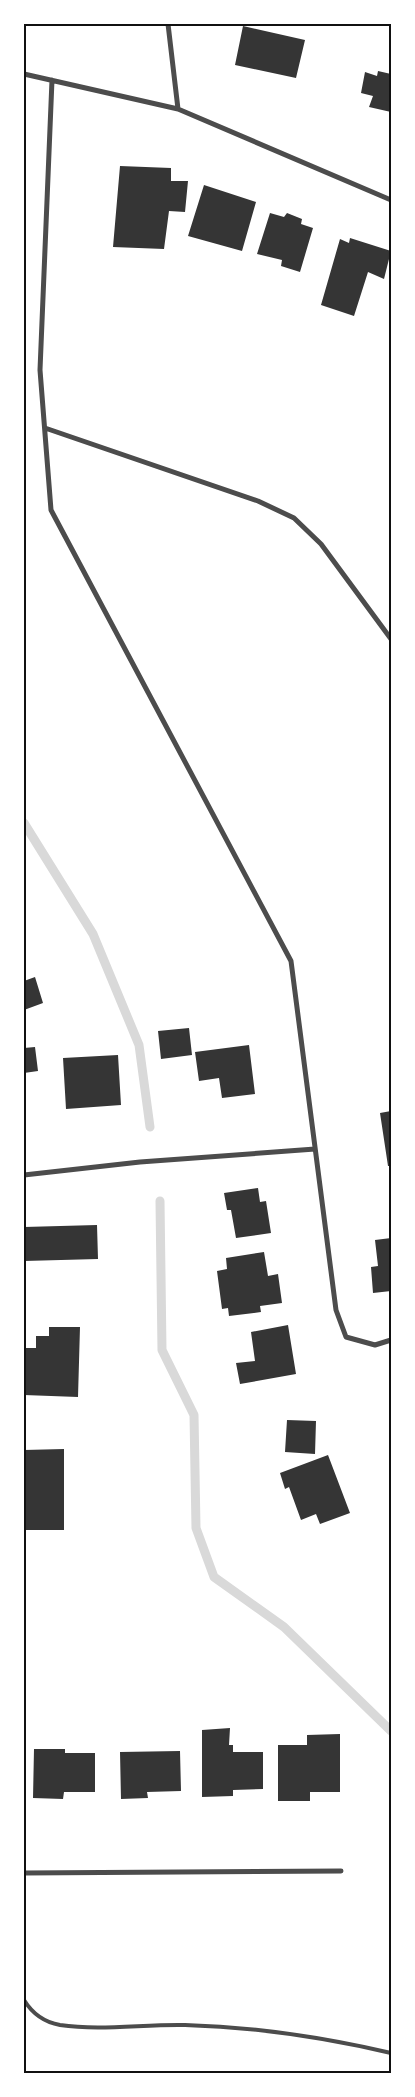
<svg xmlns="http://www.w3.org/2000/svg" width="415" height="2097" viewBox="0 0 415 2097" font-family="'Space Grotesk',sans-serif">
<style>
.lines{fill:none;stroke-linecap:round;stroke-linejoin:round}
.stream{stroke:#d9d9d9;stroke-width:9}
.building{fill:#353535}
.service{stroke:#4c4c4c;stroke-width:4}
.minor{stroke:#4c4c4c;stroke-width:5}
.neatline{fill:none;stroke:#111;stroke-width:2}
</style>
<rect width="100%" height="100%" fill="#fff"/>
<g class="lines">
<path class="stream" d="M 24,823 L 93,934 L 139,1045 L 150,1127
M 160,1201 L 162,1350 L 194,1415 L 196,1528 L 214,1577 L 284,1627 L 391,1731"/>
</g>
<path class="building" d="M 243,26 L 305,40 L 296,78 L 235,65 Z
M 378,71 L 391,74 L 391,112 L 369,107 L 373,96 L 361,93 L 365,72 L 377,76 Z
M 120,166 L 171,168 L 171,181 L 188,181 L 185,212 L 169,211 L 164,249 L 113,247 Z
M 204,185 L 256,202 L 242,251 L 188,236 Z
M 270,213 L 284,217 L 287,213 L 302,219 L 301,224 L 313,228 L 300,272 L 281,266 L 282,260 L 257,254 Z
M 350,238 L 391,251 L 384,279 L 368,272 L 354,316 L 321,305 L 340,239 L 349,243 Z
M 35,977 L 43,1003 L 24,1010 L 24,981 Z
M 189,1028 L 192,1055 L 161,1059 L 158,1031 Z
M 249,1045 L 255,1094 L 222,1098 L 219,1078 L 199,1081 L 195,1052 Z
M 35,1047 L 38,1071 L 24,1073 L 24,1048 Z
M 118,1055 L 121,1105 L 66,1109 L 63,1058 Z
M 391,1111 L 391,1166 L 388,1166 L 380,1113 Z
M 258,1188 L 260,1202 L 266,1201 L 271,1233 L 236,1238 L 231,1210 L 227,1210 L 224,1193 Z
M 97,1225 L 98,1259 L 24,1261 L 24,1227 Z
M 391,1238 L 391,1291 L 373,1293 L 371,1267 L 378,1266 L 375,1240 Z
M 264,1252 L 268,1276 L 278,1274 L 282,1303 L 260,1306 L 261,1312 L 229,1316 L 228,1308 L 222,1309 L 217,1271 L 227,1269 L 226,1258 Z
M 288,1325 L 296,1374 L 240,1384 L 236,1363 L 255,1361 L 251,1332 Z
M 49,1327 L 80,1327 L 78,1397 L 24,1395 L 24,1348 L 36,1348 L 36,1336 L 49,1336 Z
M 287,1420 L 316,1421 L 315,1454 L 285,1452 Z
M 64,1449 L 64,1530 L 24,1530 L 24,1450 Z
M 328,1455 L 350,1513 L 320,1524 L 316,1514 L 301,1520 L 289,1487 L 285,1489 L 280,1473 Z
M 230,1728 L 229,1745 L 233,1745 L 233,1752 L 263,1752 L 263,1789 L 233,1790 L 233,1796 L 202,1797 L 202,1730 Z
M 340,1734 L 340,1792 L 310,1792 L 310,1801 L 278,1801 L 278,1745 L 307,1745 L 307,1735 Z
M 34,1749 L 65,1749 L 65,1753 L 95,1753 L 95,1792 L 64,1792 L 63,1799 L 33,1798 Z
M 180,1751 L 181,1791 L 147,1792 L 148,1798 L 121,1799 L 120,1752 Z"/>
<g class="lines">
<path class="service" d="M 24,2000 C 32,2013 43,2022 60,2025 C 100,2031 144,2024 185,2025 C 255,2027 323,2037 391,2053"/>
<path class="minor" d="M 168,24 L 178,109
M 24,74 L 178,109 L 391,200
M 52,80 L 40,370 L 51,510 L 291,961 L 336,1310 L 346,1337 L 375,1345 L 391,1340
M 45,428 L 258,501 L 294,518 L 321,544 L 391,639
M 24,1175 L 140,1162 L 315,1149
M 24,1873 L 341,1871"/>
</g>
<rect width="415" height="2097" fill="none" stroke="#ffffff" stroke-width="50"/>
<rect x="25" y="25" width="365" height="2047" class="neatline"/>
</svg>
